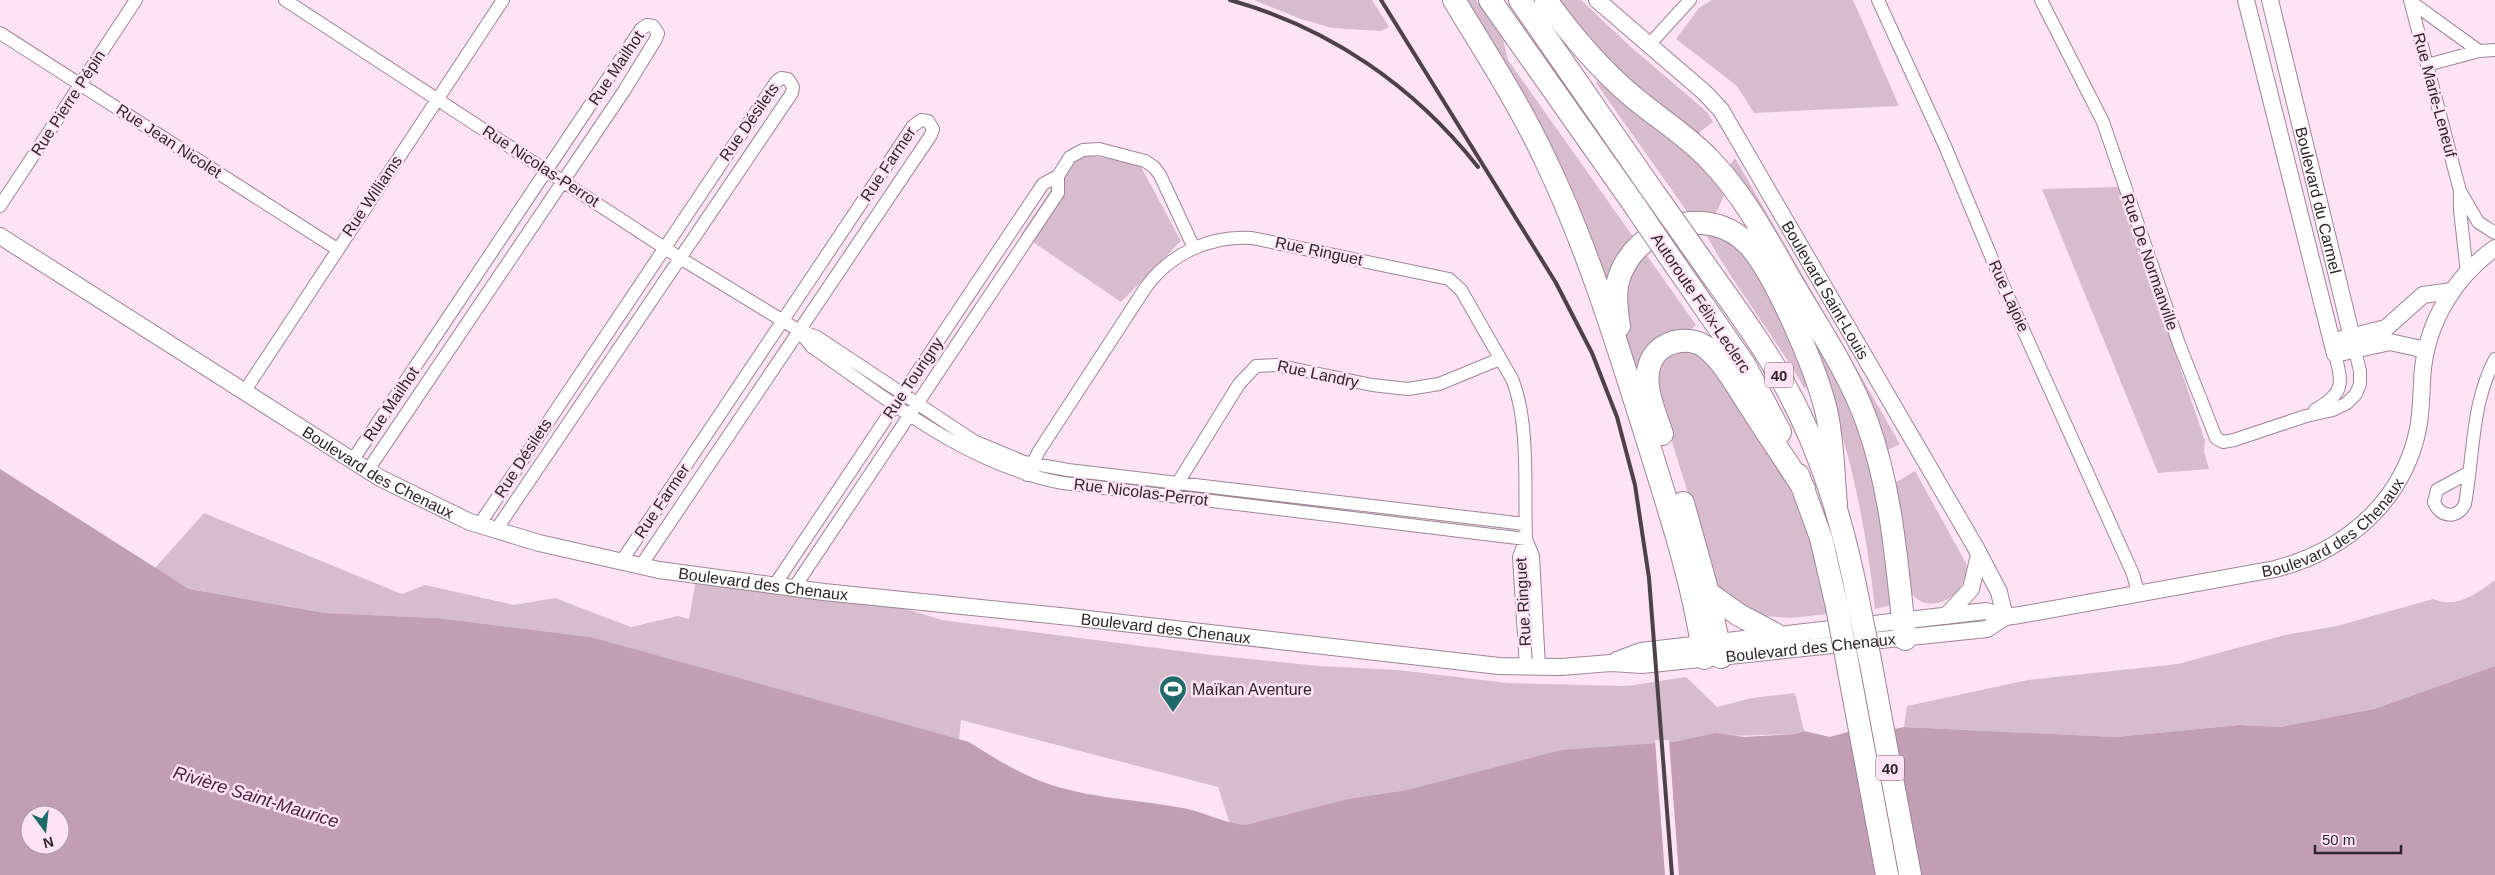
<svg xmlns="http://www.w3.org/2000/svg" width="2495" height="875" viewBox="0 0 2495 875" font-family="Helvetica,sans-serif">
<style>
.green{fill:#d7bdcc}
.water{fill:#c29eb3;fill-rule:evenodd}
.pier{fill:#fee4f3}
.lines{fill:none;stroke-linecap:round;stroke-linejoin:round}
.minor-casing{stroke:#9d8594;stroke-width:14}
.tertiary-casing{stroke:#9d8594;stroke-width:18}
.motorway-casing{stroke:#9d8594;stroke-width:24}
.minor{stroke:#fff;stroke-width:12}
.tertiary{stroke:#fff;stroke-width:16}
.motorway{stroke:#fff;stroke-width:22}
.rail{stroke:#4e4249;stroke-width:4}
.motorway-bridge-casing{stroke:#9d8594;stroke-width:24;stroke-linecap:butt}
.motorway-bridge{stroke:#fff;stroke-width:22}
.labels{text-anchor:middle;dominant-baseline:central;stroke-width:5;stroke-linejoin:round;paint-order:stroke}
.shield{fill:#fee4f3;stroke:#6d5e67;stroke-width:1}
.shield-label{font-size:15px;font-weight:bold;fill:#2f252b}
.street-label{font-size:16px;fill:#2f252b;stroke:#fee4f3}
.poi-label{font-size:16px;fill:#2f252b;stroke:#fee4f3;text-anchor:start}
.water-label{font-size:18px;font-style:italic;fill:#4d1f3e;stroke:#fee4f3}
</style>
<rect width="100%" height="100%" fill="#fee4f3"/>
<path class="green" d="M 1254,0 L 1372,0 L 1389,27 L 1381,31 L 1332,28 L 1301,19 Z
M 1461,0 L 1476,0 L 1503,39 L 1508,60 L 1634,238 L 1608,287 Z
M 1555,0 L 1581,0 L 1631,47 L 1707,112 L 1713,122 L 1696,135 L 1635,90 Z
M 1712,0 L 1853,0 L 1899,106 L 1754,113 L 1737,86 L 1676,39 L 1699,8 Z
M 1601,77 L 1727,189 L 1715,215 L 1688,213 L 1596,83 Z
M 1073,152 L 1140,165 L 1181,241 L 1121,302 L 1021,234 L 1068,165 L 1060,157 Z
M 1735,158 L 1900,444 L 1885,451 L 1729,166 Z
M 2119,187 L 2205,441 L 2204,451 L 2209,469 L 2158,473 L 2042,189 Z
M 1703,229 L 1735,240 L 1778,311 L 1808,386 L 1804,388 C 1773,333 1732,284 1703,229 Z
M 1643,250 L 1696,325 L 1639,380 L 1629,350 L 1625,326 L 1624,282 Z
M 1784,282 L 1833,365 L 1873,462 L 1892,605 L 1875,609 C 1867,534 1853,462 1828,391 C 1816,354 1799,318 1784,282 Z
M 1671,350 L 1703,353 C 1739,406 1780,459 1803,519 C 1815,550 1821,582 1828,614 L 1790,618 L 1765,616 L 1764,618 L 1721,590 L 1716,583 L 1668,429 L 1654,370 Z
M 1915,471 L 1966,563 C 1971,595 1929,618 1911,593 L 1893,484 Z
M 204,513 L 402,594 L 425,585 L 514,605 L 555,598 L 631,627 L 678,616 L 689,619 L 696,580 L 845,590 L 942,620 L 1211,655 L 1319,666 L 1398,670 L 1508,683 L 1627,686 L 1686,677 L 1717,707 L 1752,698 L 1795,693 L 1804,731 L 1795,734 L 1728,736 L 1407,790 L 1347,799 L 1245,825 L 1230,824 L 1218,787 L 961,720 L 959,741 L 591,637 L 437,618 L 325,613 L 189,589 L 155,568 Z
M 2495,580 L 2495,666 L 2374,709 L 2280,727 L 2239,725 L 2116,737 L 1904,727 L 1907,706 L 2028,680 L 2178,664 L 2285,635 L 2337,626 L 2433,599 C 2457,609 2476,594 2495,580 Z"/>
<path class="water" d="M 0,469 L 189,589 L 325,613 L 437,618 L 591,637 L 969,742 C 990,755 1010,768 1033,778 C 1079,798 1134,799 1183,808 C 1204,812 1223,823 1245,825 L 1347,799 L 1407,790 L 1562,750 L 1674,742 L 1716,733 L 1744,737 L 1795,734 L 1804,731 L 1830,737 L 1851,731 L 1885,731 L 1904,727 L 2116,737 L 2239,725 L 2280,727 L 2374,709 L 2495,666 L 2495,875 L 0,875 ZM 30,815 L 60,815 L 60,845 L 30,845 Z"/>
<path class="pier" d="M 1655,740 L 1669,740 L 1679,875 L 1665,875 Z"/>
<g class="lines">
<g class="minor-casing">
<path id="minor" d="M 285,0 L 680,258 L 798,330 L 817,337 L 974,441 L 1024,462 L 1068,470 L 1525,524
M 1878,0 L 1945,146 L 2003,285 L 2133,574 L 2138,593
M 2041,0 L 2103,122 L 2179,344 L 2216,438 L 2223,442 L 2234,440 L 2306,416 L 2333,410 L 2347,403 L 2356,394 L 2360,384 L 2360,371 L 2355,350
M 2410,0 L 2460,191 L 2460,210 L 2467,273
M 2410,1 L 2479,51
M 0,33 L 337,249
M 1648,46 L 1690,0
M 2427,65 L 2479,51 L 2495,50
M 2460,191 L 2478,222 L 2495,233
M 0,206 L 136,0
M 799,331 L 812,347 C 891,401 966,465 1063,483 L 1526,539
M 244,392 L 503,0
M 2315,410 C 2344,393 2343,385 2335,354
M 352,461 L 641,29 L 647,25 L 653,26 L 658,33 L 656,39 L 624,91 L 368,470
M 2468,473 L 2437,490 L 2434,502 C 2440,518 2458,519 2465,504 C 2474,454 2471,405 2495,359
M 1027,475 L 1039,451 L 1146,287 C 1170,254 1210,235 1252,238 L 1449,279 L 1461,290 L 1512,379 C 1530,422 1524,492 1526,539 L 1533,556 L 1539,667
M 1174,489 L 1239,384 L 1256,366 L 1276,365 L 1372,385 L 1408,389 L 1439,384 L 1500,359
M 479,525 L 776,82 L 781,78 L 788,79 L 793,87 L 792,93 L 496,530
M 1526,539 L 1519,557 L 1526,667
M 621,562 L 913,126 L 921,120 L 928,121 L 933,129 L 931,135 L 640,567
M 774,586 L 1043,184 L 1058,176 L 1070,157 L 1083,150 L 1099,149 L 1145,161 L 1154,167 L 1160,175 L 1194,248
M 794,588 L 1058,193 L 1058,176"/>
</g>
<g class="tertiary-casing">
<g id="tertiary">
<path id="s1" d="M 1597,0 L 1704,92 L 1721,110 L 1976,548 L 1999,592 L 2005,617"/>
<path d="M 2246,0 L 2335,354 L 2390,342 L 2426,350"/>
<path id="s2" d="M 2270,0 L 2355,350"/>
<path id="s3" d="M 0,236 L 380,478 L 470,522 L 539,543 L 659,570 L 824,592 L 1070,617 L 1499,666 L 1561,667 L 1611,663 L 1642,665 L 1987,629 L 2005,617"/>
<path d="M 2342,339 L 2386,328 L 2423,295 L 2452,291"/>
<path d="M 1946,616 L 1971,589 L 1979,555"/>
<path id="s4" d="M 1617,660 L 1641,651 L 1986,611 L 2005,617 L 2020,615 L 2275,569 C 2345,551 2403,502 2418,429 C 2422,409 2421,388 2423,368 C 2429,319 2455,277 2495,248"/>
</g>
</g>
<g class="motorway-casing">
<path id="motorway" d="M 1454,0 C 1486,53 1520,105 1546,161 C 1589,251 1618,347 1648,442 C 1670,513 1694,585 1704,658
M 1490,0 L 1633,203
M 1520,0 L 1654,193
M 1546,0 C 1571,35 1599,68 1632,96 C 1658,118 1688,136 1711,161 C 1745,197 1767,239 1791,281 C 1818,327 1849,372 1867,422 C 1892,491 1897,566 1905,639
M 1700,258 C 1728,298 1758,337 1782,380 C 1822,451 1844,526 1859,605
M 1676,266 L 1744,364 L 1780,432
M 1619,326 C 1617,312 1614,295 1618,281 C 1634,225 1708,202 1749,245 C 1776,275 1816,369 1826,410 C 1833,440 1833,473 1836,504
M 1662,434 C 1654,410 1636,373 1658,351 C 1670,340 1690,337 1704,346 C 1722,359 1734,382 1746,400 C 1765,430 1785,459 1804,489
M 1798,475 L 1821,538 L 1837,607
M 1683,503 L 1708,593 L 1721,657
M 1708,593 L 1739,615 L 1775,634
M 1870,660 L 1910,875"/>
</g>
<use href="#minor" class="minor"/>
<use href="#tertiary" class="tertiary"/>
<use href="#motorway" class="motorway"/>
<path class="rail" d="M 1230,0 C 1330,28 1414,86 1478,167
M 1381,0 L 1556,283 L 1592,353 L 1617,417 L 1635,485 L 1649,578 L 1672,875"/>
<g class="motorway-bridge-casing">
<path id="motorway-bridge" d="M 1654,193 L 1700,258
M 1633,203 L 1676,266
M 1859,605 L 1870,660
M 1837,607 L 1887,875"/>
</g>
<use href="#motorway-bridge" class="motorway-bridge"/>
</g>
<defs>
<g id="stadium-pin" transform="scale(1.4375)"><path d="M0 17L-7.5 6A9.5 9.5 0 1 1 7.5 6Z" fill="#1f6b68" stroke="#fee4f3"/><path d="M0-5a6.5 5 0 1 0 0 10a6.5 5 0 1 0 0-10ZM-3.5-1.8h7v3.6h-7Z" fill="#fff"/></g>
</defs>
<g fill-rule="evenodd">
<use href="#stadium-pin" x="1173" y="689"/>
</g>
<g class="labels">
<g class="shield">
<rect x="1765" y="362.5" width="28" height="25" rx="4"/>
<rect x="1876" y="755.5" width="28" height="25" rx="4"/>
</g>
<g class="shield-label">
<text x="1779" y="375">40</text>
<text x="1890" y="768">40</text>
</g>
<g class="street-label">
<text transform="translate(616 68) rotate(-56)">Rue Mailhot</text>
<text transform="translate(2435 95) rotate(75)">Rue Marie-Leneuf</text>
<text transform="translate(68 103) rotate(-57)">Rue Pierre Pépin</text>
<text transform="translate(749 122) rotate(-55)">Rue Désilets</text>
<text transform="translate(169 141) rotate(33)">Rue Jean Nicolet</text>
<text transform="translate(888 164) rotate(-56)">Rue Farmer</text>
<text transform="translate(541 166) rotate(33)">Rue Nicolas-Perrot</text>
<text transform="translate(372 196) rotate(-56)">Rue Williams</text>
<text stroke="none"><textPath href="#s2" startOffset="206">Boulevard du Carmel</textPath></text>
<text transform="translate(1319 251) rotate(12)">Rue Ringuet</text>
<text transform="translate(2150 262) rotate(71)">Rue De Normanville</text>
<text stroke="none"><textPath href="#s1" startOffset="374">Boulevard Saint-Louis</textPath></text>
<text transform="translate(2009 296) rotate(66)">Rue Lajoie</text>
<text transform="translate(1701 303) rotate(56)">Autoroute Félix-Leclerc</text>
<text transform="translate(1318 374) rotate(12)">Rue Landry</text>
<text transform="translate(913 378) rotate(-56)">Rue Tourigny</text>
<text transform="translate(391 404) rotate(-56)">Rue Mailhot</text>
<text transform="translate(523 458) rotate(-57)">Rue Désilets</text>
<text stroke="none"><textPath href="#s3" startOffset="446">Boulevard des Chenaux</textPath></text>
<text transform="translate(1141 492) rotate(7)">Rue Nicolas-Perrot</text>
<text transform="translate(662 501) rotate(-56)">Rue Farmer</text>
<text stroke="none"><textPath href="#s4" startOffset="739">Boulevard des Chenaux</textPath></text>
<text stroke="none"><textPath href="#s3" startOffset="851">Boulevard des Chenaux</textPath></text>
<text transform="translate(1523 602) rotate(-93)">Rue Ringuet</text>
<text stroke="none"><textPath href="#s3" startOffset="1256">Boulevard des Chenaux</textPath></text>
<text stroke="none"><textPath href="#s3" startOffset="1904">Boulevard des Chenaux</textPath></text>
</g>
<g class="poi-label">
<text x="1192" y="689">Maïkan Aventure</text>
</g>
<g class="water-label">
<text transform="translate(256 797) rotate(17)">Rivière Saint-Maurice</text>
</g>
</g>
<g transform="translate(45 830) rotate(165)"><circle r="24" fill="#fee4f3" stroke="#ab98a3"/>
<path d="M0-4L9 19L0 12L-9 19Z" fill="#1f6b68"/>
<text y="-8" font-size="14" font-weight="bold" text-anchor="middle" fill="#2f252b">N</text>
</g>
<path d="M2315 845v8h86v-8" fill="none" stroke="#2f252b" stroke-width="2.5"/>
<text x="2322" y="845" font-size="15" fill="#2f252b" stroke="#fee4f3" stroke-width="4" paint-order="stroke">50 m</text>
</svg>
